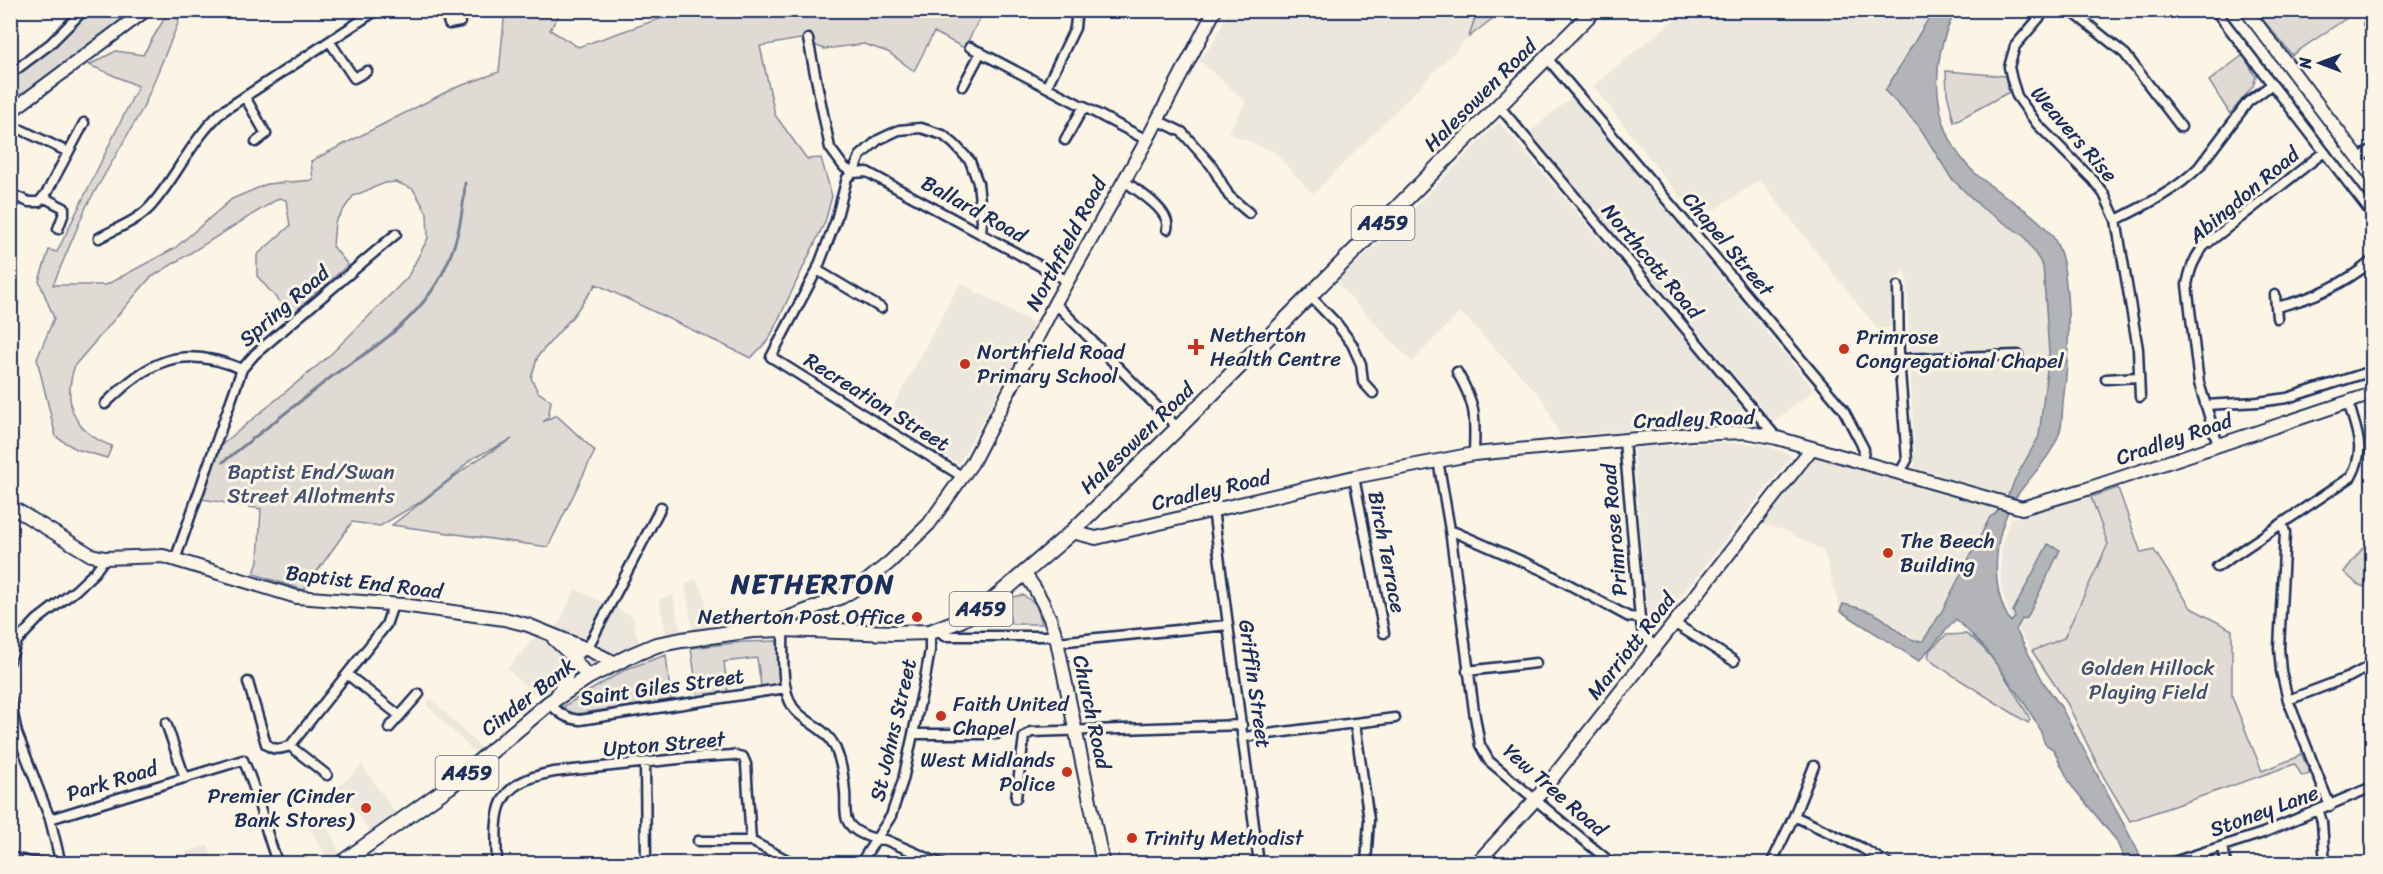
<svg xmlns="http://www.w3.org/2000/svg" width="2383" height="874" viewBox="0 0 2383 874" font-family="Sriracha,sans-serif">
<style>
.built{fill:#ece7dc}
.green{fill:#dfdbd4;stroke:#7d8599;stroke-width:1.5}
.water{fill:#b2b4b8;stroke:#767f94;stroke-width:1.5}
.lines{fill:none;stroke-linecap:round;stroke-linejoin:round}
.stream{stroke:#767f94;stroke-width:3}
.street-casing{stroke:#1b2f5e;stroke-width:13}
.secondary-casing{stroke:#1b2f5e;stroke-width:16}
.primary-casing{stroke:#1b2f5e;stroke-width:18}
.street{stroke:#fcf5e5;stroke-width:8}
.secondary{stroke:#fcf5e5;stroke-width:12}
.primary{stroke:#fcf5e5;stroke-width:14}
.poi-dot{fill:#c8321e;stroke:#fcf5e5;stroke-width:2}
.labels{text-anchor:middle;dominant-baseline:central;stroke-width:6;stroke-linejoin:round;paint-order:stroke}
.shield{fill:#fcf5e5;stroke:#5e6a86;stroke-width:1.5}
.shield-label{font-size:20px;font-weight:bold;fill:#1b2f5e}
.street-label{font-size:21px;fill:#1b2f5e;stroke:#fcf5e5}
.poi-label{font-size:21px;fill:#1b2f5e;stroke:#fcf5e5;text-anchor:start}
.park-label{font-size:21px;fill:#425176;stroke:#fcf5e5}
.district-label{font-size:27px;font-weight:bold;letter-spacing:1.5px;fill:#1b2f5e;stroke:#fcf5e5}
</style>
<rect width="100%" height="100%" fill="#fcf5e5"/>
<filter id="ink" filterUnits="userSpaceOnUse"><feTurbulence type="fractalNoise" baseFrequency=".0167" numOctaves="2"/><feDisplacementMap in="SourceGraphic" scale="12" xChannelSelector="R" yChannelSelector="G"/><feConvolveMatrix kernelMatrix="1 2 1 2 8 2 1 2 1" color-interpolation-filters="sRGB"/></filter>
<g filter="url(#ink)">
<path class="built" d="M 1229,11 L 1477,11 L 1469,37 L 1313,194 L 1273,151 L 1228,133 L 1246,102 L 1199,60 L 1211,46 Z
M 1685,11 L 1933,11 L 1885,91 L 1919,126 L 1951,178 L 1982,208 L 2024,236 L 2043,266 L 2044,275 L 2049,353 L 2039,436 L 2008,495 L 1915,468 L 1906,270 L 1892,280 L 1892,327 L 1878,330 L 1760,180 L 1698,220 L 1593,86 Z
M 1573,96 L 1814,390 L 1774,422 L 1529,132 Z
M 1499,122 L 1701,357 L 1742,406 L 1744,417 L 1737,422 L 1560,436 L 1543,399 L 1460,312 L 1412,362 L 1336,282 L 1389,233 Z
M 960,283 L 1035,324 L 959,464 L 887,418 Z
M 1725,442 L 1763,445 L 1787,453 L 1791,457 L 1656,627 L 1648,620 L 1633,448 Z
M 1812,448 L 2006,504 L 1919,661 L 1840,611 L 1824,551 L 1784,530 L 1760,524 Z
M 2091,497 L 2108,544 L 2064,638 L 2032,651 L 2011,617 L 2001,588 L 2001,550 L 2010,519 Z
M 696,579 L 704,595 L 711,634 L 694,637 L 685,585 Z
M 575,589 L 632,616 L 641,651 L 549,703 L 531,691 L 507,669 L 540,631 L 548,634 L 560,621 Z
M 673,594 L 682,640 L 668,643 L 659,600 Z
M 431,699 L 451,718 L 488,755 L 482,760 L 426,704 Z
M 362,765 L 401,821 L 375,840 L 347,799 L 336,789 Z
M 324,822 L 344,861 L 340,863 L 312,863 L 327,856 L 308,827 Z
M 208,845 L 214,863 L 190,863 L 186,852 Z"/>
<path class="green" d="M 90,11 L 133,11 L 11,105 L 11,79 L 54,45 Z
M 505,11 L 561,11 L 550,30 L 578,47 L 682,11 L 984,11 L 964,48 L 934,32 L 914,71 L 888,52 L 864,44 L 824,49 L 800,39 L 760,46 L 775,115 L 807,159 L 821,158 L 832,196 L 825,222 L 769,339 L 751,358 L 596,284 L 573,316 L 538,356 L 531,378 L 538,392 L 551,401 L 548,418 L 543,422 L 556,415 L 595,451 L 548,547 L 392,525 L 475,461 L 512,439 L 471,459 L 456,474 L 417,504 L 380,526 L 352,522 L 304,590 L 254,574 L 258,561 L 261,509 L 202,499 L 219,447 L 329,356 L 407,278 L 428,238 L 427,213 L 413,189 L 396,182 L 385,183 L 353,196 L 335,222 L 333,246 L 348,265 L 291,315 L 257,276 L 257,255 L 290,226 L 286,200 L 279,198 L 150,278 L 75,365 C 62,403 73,432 112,446 L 107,458 L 76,449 L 56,437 L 37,359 L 54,318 L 39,281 L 49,250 L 57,252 L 138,86 L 89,65 L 116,51 L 143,55 L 164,19 L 173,12 L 179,21 L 143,108 L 86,207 L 53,285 L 106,285 L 175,248 L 232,199 L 267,184 L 313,180 L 311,161 L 452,89 L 499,72 Z
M 1477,11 L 1502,11 L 1469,37 Z
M 2256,11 L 2357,11 L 2292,55 Z
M 2243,55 L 2256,77 L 2253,86 L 2230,114 L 2209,81 Z
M 1946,71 L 2005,76 L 2009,92 L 1954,122 L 1947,93 Z
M 2118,488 L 2141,553 L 2154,550 L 2191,608 L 2232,630 L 2232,697 L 2262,771 L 2295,758 L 2301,753 L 2310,774 L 2302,776 L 2295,764 L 2130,821 L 2103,776 L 2067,703 L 2032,651 L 2064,638 L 2108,544 L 2091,497 Z
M 2372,536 L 2372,569 L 2364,587 L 2357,584 L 2344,572 Z
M 1023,595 L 1036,604 L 1042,624 L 1011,624 L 1008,607 L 1013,597 Z
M 1966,634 C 1992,649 2012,689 2028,715 L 2030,720 L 2028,723 L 1935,664 L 1928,657 L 1930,650 L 1946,635 Z
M 777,641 L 779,645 L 780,680 L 776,684 L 761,686 L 757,658 L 724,662 L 728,693 L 698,698 L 691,648 L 743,642 Z
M 666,655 L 671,700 L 575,714 L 567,713 L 564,706 L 626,669 Z"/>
<path class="water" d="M 1933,11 L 1956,11 C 1927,60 1931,134 1976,174 C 2000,196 2034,210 2053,237 C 2064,254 2065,274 2067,294 C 2070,330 2068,366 2063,402 C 2062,412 2063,424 2059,434 C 2050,459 2031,475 2016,497 C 1994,531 1988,587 2011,622 L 2015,617 L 2013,611 L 2048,544 L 2060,550 L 2027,618 L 2022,619 L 2016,630 L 2044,683 L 2061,707 L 2138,851 L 2141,863 L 2128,863 L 2125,861 L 2116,840 L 2071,785 L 2053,749 L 2045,744 L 2039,727 L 2023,701 L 1985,648 L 1956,619 L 1919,661 L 1840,611 L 1843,604 C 1855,607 1868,610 1879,616 C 1894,625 1905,642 1923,641 L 1942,611 L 1990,517 L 1996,513 L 2011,490 L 2014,481 L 2039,436 L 2049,353 L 2043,266 L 2024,236 L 1982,208 L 1951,178 L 1919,126 L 1885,91 Z"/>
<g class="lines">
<path class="stream" d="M 223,462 C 260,433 298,403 335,374 C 350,363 366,354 380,343 C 437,300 461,254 465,183"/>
<g class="street-casing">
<path id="street" d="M 445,10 L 449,24 L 460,22
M 2046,10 L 2015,46 L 2009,67 L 2012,80 L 2017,96 L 2037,124 L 2093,180 L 2104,194 L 2116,220 L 2138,349 L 2140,397
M 2070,10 L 2125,54 L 2181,127
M 2215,10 L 2372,214
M 2369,24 L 2372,28
M 808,39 L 830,148 L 844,167 L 853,173
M 330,42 L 354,78 L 367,71
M 970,47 L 1147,140
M 1547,58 L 1843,409 L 1864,449 L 1862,463
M 10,74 L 50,44 L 84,10
M 963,86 L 981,52
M 1047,86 L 1075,28 L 1076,18
M 245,97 L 266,134 L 256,142
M 1499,106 L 1777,438
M 1157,120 L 1182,132 L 1212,166 L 1229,196 L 1249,213
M 22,130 L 68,152
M 1065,140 L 1084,106
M 2359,159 L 2372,149
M 853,173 L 867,172 L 1068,281
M 1123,180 C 1136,190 1172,211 1167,229
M 10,194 L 29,202 L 39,202 L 46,194 L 84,123
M 43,197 L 64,208 L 64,213 L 58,229
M 2116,220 C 2146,205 2175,191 2199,167 L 2248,102 L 2271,85
M 99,238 C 115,229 137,221 150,207 C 177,177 192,138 223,111 L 377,10
M 817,270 L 881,308
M 1898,286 L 1899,359 L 1907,460 L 1900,472
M 2275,295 L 2277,318
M 1310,296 L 1337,324 L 1352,344 L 1361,364 L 1363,382 L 1373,393
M 1055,303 L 1178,428
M 2276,307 C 2312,299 2343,285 2372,261
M 1899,359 L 2018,355
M 1457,372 C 1477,407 1475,415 1474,454
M 2106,379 L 2138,377
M 105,404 C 150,360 180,344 242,369
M 2205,405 L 2258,402 L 2287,398 L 2372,371
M 1624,441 L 1640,618 L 1643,634 L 1655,647
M 2218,445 L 2199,383 L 2187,285 C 2190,269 2194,258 2204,246 L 2324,152
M 1438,460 L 1450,530 L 1474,711 L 1480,745 L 1489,761 L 1610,862
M 963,477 L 771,357 L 817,270 L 836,220 L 847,178 L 853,173 L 860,156 L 878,140 L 899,130 L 921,128 L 943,135 L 954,144 L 970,161 L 978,183 L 982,220 L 981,234
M 1354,477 L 1384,633
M 1213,509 L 1259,864
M 2282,524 L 2285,532 L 2279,648 L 2281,671 L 2288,700 L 2330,806
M 1450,530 L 1542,570 L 1629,617 L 1640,618
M 175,560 L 242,369 L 255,354 L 396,234
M 2217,567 L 2351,477 C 2367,448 2356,431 2348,401
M 1674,623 L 1734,661
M 783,629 C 784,652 779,697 798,713 C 811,725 827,730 835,747 C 841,761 844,778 845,792 C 846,801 844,811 847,820 C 852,833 874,840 886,840 L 941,864
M 937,630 L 944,636 L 1056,636
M 1057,642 L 1228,625
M 573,657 L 587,649 L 661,507
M 10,660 L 17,641 L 37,620 L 76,590 L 95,572 L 105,558
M 1467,671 L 1536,663
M 348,675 L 400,716
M 248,682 L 266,744 C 274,751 280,749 290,746 L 386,625 L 393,605
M 10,699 L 17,733 L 50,819 L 61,864
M 2288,700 L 2349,677 L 2372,665
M 549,703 C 559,713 566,719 580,720 L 786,688
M 166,723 L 185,778
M 1355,724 L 1369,820 L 1366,864
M 389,728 L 419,694
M 913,734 L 997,734
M 1244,737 L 1395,718
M 290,746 L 327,775
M 645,763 L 646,864
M 1016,798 L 1024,737 L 1031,732 L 1242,725
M 2319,812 L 2322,822 L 2325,864
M 1794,816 L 1862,848 L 1888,864
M 50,819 L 243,760 C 259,793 264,830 278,864
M 698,841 L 751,841 L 795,864
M 2223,846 L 2226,864
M 10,857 L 30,862 L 53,864
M 497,864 C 495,810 493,783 554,772 L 688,758 L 733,755 L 743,757 L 746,764 L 751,841
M 860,864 L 891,816 L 903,780 L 925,679 L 930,650 L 930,632
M 1771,864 L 1794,816 L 1814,766
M 2167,864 L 2263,833 L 2372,787"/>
</g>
<g class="secondary-casing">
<path id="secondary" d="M 2246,10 L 2372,176
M 10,112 L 146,10
M 10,506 L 91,555 L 105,558 L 163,556 L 297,597 L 402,605 L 504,619 L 528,625 L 587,649 L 613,662
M 1072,532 L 1096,538 L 1354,477 L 1474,454 L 1691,434 L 1747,432 L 1777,438 L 2022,508 L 2087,489 L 2372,394
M 1025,574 C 1040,594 1049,613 1056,636 L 1103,864
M 767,629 L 779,621 L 842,597 L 862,585 L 890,562 L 929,524 L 972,463 L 1055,303 L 1147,140 L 1215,10
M 554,639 L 570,654 L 588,677
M 555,699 L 565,680 L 573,657
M 1476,864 L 1536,799 L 1812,448"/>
</g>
<g class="primary-casing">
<path id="primary" d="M 340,864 L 450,786 L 549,703 L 588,677 L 630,656 L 656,645 L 682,640 L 752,630 L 783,629 L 892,633 L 930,632 L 961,620 L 986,606 L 1072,532 L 1178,428 L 1594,10"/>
</g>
<use href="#street" class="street"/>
<use href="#secondary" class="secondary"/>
<use href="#primary" class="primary"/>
</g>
</g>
<g class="poi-dot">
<path d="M1193 338h6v6h6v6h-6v6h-6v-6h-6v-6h6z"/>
<circle cx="1844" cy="349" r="6"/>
<circle cx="965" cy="364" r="6"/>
<circle cx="1888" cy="553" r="6"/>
<circle cx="917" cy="617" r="6"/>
<circle cx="941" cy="716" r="6"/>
<circle cx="1067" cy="772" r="6"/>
<circle cx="366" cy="808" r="6"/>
<circle cx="1132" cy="838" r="6"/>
</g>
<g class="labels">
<g class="shield">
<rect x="1351.5" y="206" width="63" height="34" rx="4.5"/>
<rect x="949.5" y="592" width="63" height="34" rx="4.5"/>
<rect x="435.5" y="756" width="63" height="34" rx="4.5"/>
</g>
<g class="shield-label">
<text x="1383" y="223">A459</text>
<text x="981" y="609">A459</text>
<text x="467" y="773">A459</text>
</g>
<g class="street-label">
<text transform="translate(1480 95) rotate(-45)">Halesowen Road</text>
<text transform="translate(2074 134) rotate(49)">Weavers Rise</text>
<text transform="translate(2244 195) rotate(-40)">Abingdon Road</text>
<text transform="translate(974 209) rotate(29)">Ballard Road</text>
<text transform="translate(1066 244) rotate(-62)">Northfield Road</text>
<text transform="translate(1728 244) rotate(50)">Chapel Street</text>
<text transform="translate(1652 261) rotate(50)">Northcott Road</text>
<text transform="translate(284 306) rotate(-41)">Spring Road</text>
<text transform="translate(877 402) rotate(32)">Recreation Street</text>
<text transform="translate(1694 419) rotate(-2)">Cradley Road</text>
<text transform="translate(1137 438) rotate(-44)">Halesowen Road</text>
<text transform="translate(2174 439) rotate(-19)">Cradley Road</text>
<text transform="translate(1211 490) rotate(-13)">Cradley Road</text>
<text transform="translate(1614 530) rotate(-95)">Primrose Road</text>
<text transform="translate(1387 552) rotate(79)">Birch Terrace</text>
<text transform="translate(364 582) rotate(7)">Baptist End Road</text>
<text transform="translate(1631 646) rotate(-52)">Marriott Road</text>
<text transform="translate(1255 684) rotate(82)">Griffin Street</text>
<text transform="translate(662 687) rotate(-8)">Saint Giles Street</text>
<text transform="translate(528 697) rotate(-38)">Cinder Bank</text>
<text transform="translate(1092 712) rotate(78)">Church Road</text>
<text transform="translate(893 730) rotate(-77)">St Johns Street</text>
<text transform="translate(664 744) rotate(-5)">Upton Street</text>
<text transform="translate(112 781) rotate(-17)">Park Road</text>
<text transform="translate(1555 790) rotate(41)">Yew Tree Road</text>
<text transform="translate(2264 811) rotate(-20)">Stoney Lane</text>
</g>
<g class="poi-label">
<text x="1210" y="335">Netherton<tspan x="1210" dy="24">Health Centre</tspan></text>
<text x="1856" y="337">Primrose<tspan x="1856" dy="24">Congregational Chapel</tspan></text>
<text x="977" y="352">Northfield Road<tspan x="977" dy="24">Primary School</tspan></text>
<text x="1900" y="541">The Beech<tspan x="1900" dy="24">Building</tspan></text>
<text x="905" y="617" text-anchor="end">Netherton Post Office</text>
<text x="953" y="704">Faith United<tspan x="953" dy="24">Chapel</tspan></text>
<text x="1055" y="760" text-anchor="end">West Midlands<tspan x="1055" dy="24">Police</tspan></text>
<text x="354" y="796" text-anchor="end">Premier (Cinder<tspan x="354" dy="24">Bank Stores)</tspan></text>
<text x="1144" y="838">Trinity Methodist</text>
</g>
<g class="park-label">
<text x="311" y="472">Baptist End/Swan<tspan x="311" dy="24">Street Allotments</tspan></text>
<text x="2148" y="668">Golden Hillock<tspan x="2148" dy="24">Playing Field</tspan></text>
</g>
<g class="district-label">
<text x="813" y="584">NETHERTON</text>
</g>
</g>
<rect width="2383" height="874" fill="none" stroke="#fcf5e5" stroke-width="36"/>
<rect x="18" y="18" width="2347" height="838" fill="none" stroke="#1b2f5e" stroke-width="2" filter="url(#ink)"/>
<g transform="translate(2320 63) rotate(270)" stroke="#fcf5e5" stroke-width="4.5" paint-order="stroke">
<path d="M0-4.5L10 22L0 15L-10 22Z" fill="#1b2f5e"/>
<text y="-9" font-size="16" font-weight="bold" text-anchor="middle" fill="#1b2f5e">N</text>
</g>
</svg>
